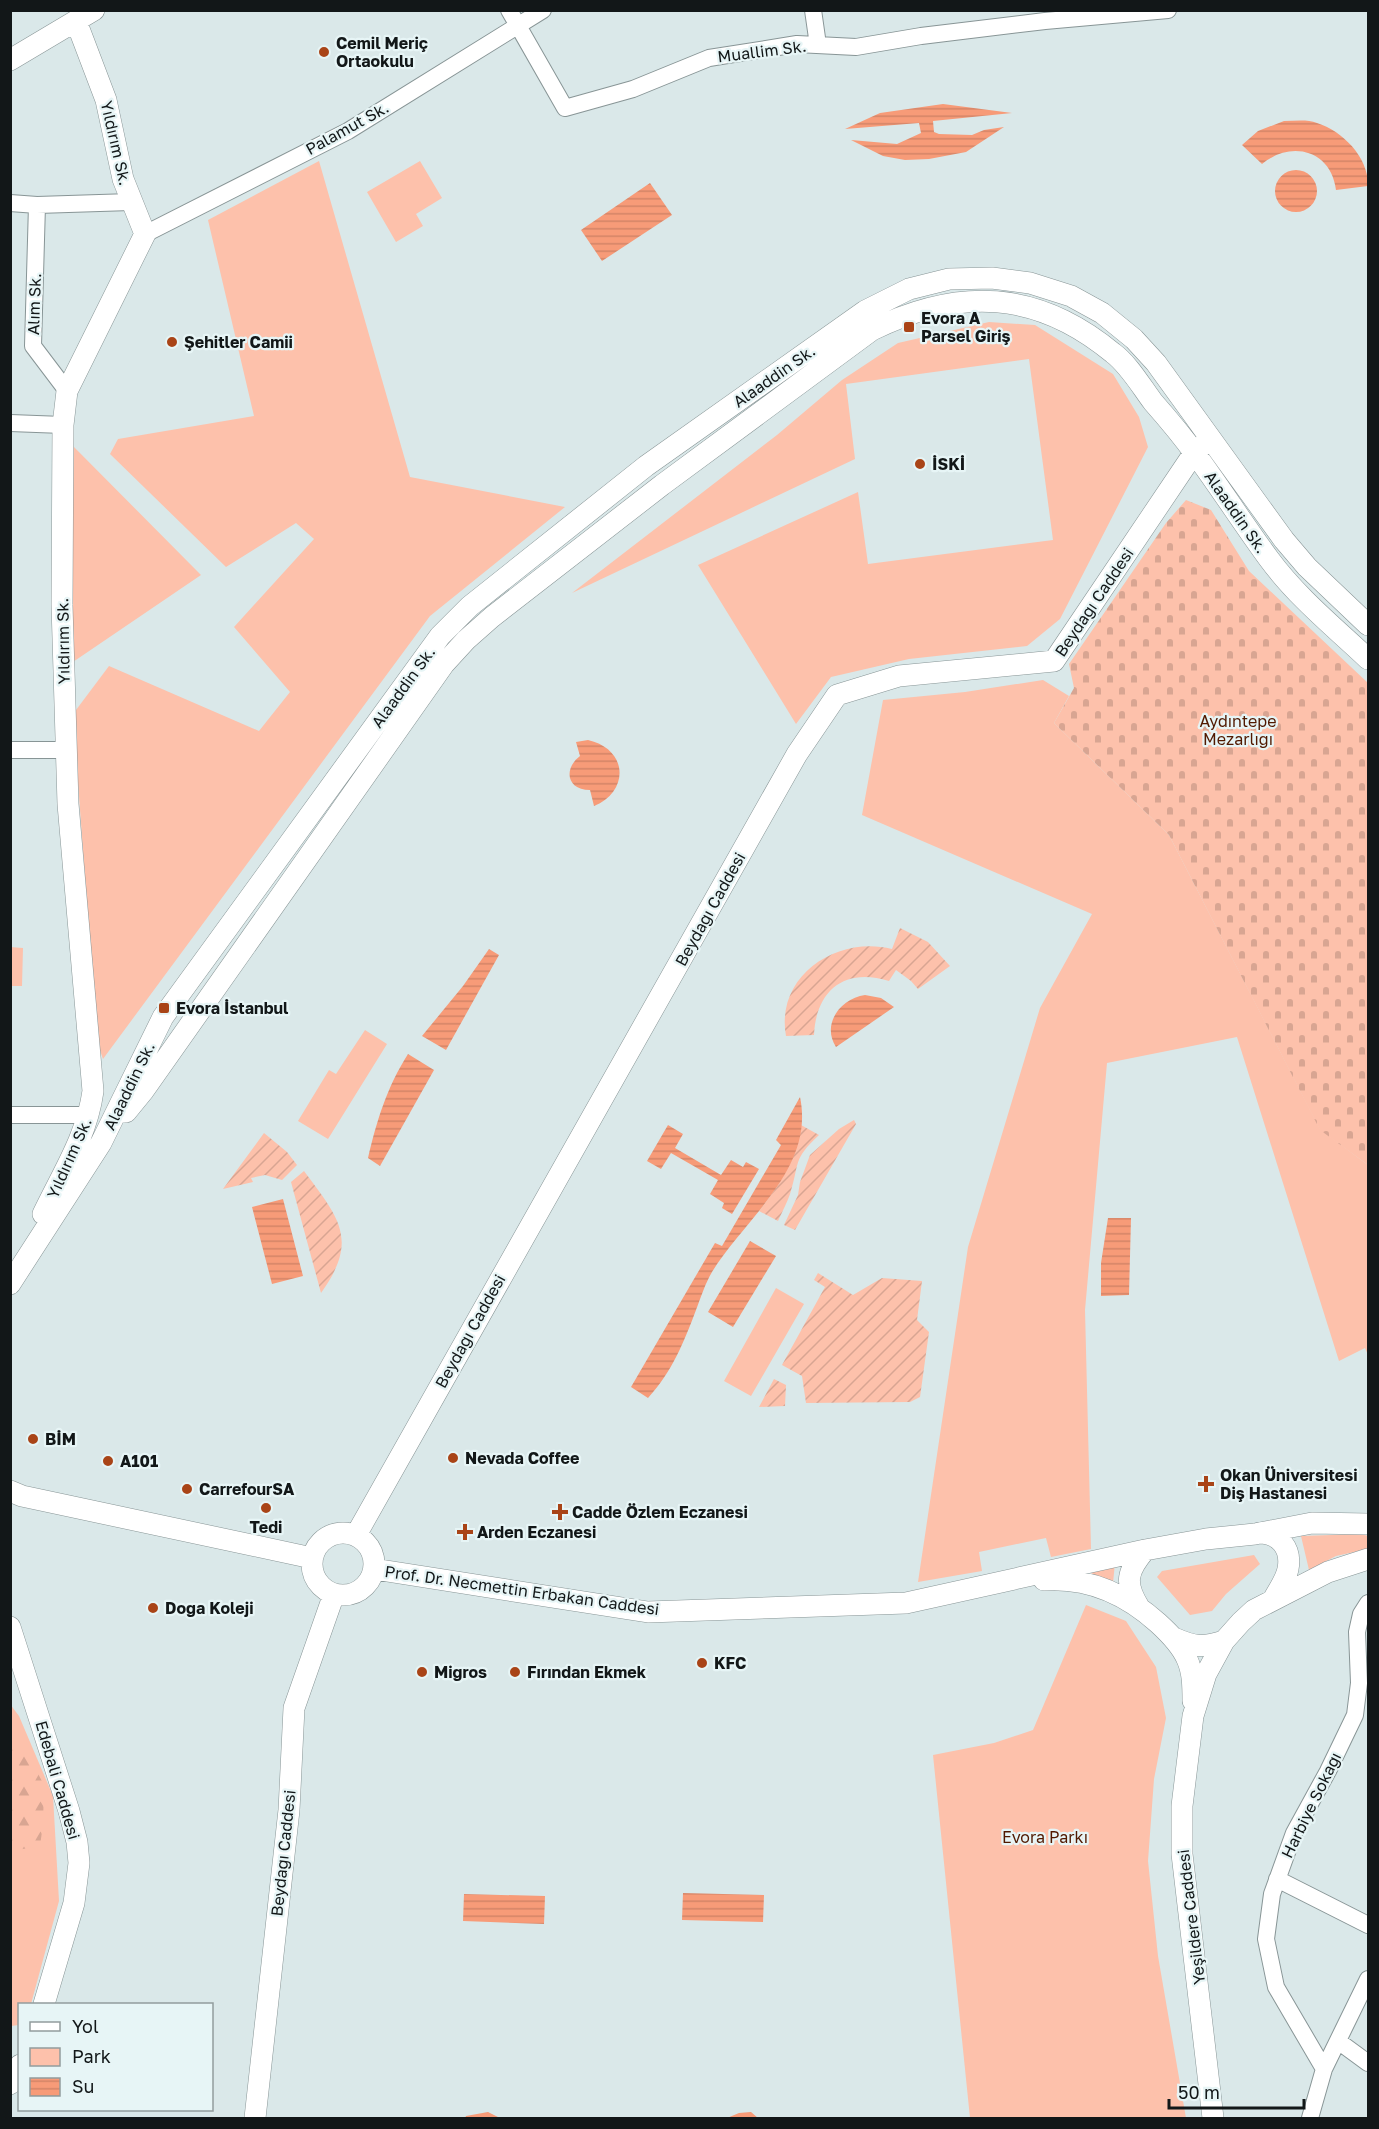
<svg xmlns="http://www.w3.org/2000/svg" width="1379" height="2129" viewBox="0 0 1379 2129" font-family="'Golos Text',sans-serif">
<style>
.green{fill:#fdc1ab}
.forest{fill:url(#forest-firs)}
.cemetery{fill:url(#cemetery-stones)}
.garden{fill:url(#garden-furrows)}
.water{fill:url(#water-rules)}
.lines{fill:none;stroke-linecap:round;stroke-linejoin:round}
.minor-casing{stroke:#889596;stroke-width:18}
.tertiary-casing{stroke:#889596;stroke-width:22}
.minor{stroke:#fff;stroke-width:16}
.tertiary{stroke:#fff;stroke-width:21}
.poi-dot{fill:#a94417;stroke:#e7f5f6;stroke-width:2}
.labels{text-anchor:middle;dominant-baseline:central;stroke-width:4.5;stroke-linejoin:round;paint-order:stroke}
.poi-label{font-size:16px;font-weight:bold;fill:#121718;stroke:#e7f5f6;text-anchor:start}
.street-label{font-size:16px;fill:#121718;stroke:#e7f5f6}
.park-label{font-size:16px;fill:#511900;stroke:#e7f5f6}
</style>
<defs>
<pattern id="forest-firs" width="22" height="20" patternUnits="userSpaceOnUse" patternTransform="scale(1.5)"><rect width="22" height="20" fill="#fdc1ab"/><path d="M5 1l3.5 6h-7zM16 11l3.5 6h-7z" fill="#d8a592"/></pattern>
<pattern id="cemetery-stones" width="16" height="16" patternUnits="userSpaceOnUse" patternTransform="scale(1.5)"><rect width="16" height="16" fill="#fdc1ab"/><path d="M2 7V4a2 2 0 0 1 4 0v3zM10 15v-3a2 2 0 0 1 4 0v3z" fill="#d8a592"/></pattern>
<pattern id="garden-furrows" width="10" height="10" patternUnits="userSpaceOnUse" patternTransform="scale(1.5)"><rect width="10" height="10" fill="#fdc1ab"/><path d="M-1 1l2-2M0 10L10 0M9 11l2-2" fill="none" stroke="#d8a592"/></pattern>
<pattern id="water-rules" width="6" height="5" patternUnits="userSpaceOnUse" patternTransform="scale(1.5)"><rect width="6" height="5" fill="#f79b78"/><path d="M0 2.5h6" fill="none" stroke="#d38567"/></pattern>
</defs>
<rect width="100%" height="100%" fill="#dae8e9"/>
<path class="green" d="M 319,161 L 410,477 L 565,507 L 430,616 L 103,1059 L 97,1042 L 73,714 L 109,666 L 259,731 L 290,692 L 234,627 L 314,539 L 296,523 L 226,567 L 110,454 L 118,439 L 254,416 L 208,220 Z
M 420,161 L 442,198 L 416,214 L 423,226 L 396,242 L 367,192 Z
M 989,322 L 1035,325 L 1113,374 L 1139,417 L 1148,447 L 1060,619 L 1027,646 L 909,659 L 831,677 L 796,724 L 698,565 L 858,492 L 868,564 L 1053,540 L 1029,359 L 846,384 L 855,459 L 572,593 L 777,435 L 842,380 L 898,343 Z
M 71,444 L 201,575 L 70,664 Z
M 1043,680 L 1069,696 L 1054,723 L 1169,835 L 1320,1129 L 1368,1165 L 1368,1355 L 1365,1348 L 1339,1361 L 1237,1037 L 1107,1063 L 1085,1310 L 1091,1549 L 1051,1557 L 1046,1538 L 979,1552 L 982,1571 L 918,1582 L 968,1247 L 1040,1008 L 1092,914 L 862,815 L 883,700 L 965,692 Z
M 10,947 L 23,948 L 22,986 L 11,986 Z
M 365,1030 L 387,1044 L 328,1139 L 298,1121 L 329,1070 L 336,1074 Z
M 776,1288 L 804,1304 L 751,1396 L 724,1381 Z
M 1361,1534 L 1368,1536 L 1368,1549 L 1336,1556 L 1309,1570 L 1301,1536 Z
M 1254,1555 L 1260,1564 L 1226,1594 L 1212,1611 L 1190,1615 L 1157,1577 L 1162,1571 Z
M 1115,1563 L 1113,1583 L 1084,1570 Z
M 1086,1605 L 1126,1621 L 1156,1667 L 1166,1718 L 1154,1779 L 1148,1861 L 1158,1956 L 1186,2118 L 970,2118 L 933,1755 L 994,1743 L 1033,1730 Z
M 10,1704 L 19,1716 L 53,1796 L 59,1901 L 31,2004 L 20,2004 L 19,2025 L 11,2026 Z"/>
<path class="forest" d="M 11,1723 L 44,1785 L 43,1824 L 40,1846 L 11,1851 Z"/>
<path class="cemetery" d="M 1186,500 L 1211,510 L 1249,571 L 1368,683 L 1368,1165 L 1320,1130 L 1169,835 L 1054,723 L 1074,688 L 1069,664 L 1166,523 Z"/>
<path class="garden" d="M 900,928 L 928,942 L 950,966 L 918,989 L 911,981 L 896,970 L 889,981 C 845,967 816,990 814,1035 L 786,1036 C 775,975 838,935 892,949 Z
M 854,1120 L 856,1124 L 795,1230 L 784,1225 L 798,1195 L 800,1182 L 810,1155 L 839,1129 Z
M 801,1125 L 819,1135 C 792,1160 800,1163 790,1194 C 787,1203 782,1212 778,1221 L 759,1211 C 779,1186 798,1157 801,1125 Z
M 264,1133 L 287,1152 L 297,1165 L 282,1180 L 265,1175 L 251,1178 L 253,1182 L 223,1189 Z
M 304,1171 C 338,1217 360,1239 321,1293 L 291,1182 Z
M 818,1273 L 853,1295 L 882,1278 L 922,1281 L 917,1320 L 929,1332 L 920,1397 L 910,1402 L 806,1403 L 802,1376 L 782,1365 L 825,1287 L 814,1280 Z
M 774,1379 L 786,1385 L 785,1406 L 759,1407 Z"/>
<path class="water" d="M 943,104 L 1012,113 L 933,121 L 934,132 L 939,134 L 972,135 L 984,130 L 1004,127 L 966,152 L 929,159 L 905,160 L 883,156 L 851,140 L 897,144 L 921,133 L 919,123 L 845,129 L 880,113 Z
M 1284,121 C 1295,121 1307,119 1317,123 C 1343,131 1369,158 1368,186 L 1336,190 C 1331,150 1291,140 1262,164 L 1242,145 L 1258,131 Z
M1275 191a21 21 0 1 1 42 0a21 21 0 1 1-42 0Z
M 650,183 L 672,215 L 602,261 L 581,230 Z
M 588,740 C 628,749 630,791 594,806 L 590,790 C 567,790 563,769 580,756 L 576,742 Z
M 489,949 L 499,955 L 446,1050 L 422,1036 L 463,986 Z
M 865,995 L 881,998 L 894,1007 L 836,1047 C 821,1024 841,998 865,995 Z
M 408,1054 L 434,1070 L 380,1166 L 368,1158 C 377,1120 387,1087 408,1054 Z
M 800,1097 C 815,1169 745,1218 712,1272 C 705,1284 701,1297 696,1310 C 684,1342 672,1372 648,1398 L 631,1387 L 715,1243 L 722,1246 L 781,1145 L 776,1140 Z
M 668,1125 L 683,1134 L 675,1148 L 721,1175 L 731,1160 L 743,1167 L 746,1162 L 759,1169 L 732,1214 L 722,1208 L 724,1203 L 710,1194 L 718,1180 L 671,1153 L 661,1169 L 647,1161 Z
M 283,1199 L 303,1276 L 272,1284 L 252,1207 Z
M 1108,1218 L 1131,1218 L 1129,1295 L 1101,1296 L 1101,1263 Z
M 750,1241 L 776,1256 L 733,1327 L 708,1312 Z
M 683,1893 L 764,1895 L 763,1922 L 682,1920 Z
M 464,1894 L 545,1896 L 544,1924 L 463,1921 Z
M 488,2112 L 500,2118 L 465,2118 L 466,2116 Z
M 751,2112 L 758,2118 L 727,2118 L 739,2113 Z"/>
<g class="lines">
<g class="minor-casing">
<path id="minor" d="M 509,10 L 565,108 L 633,89 L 709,58 L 797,44 L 856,47 L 921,36 L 1045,21 L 1168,10
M 813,10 L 818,45
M 10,203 L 37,205 L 131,202
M 37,205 L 33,346 L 67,391
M 145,234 L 348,131 L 543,10
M 10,423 L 63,425
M 10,750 L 66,750
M 10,1115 L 89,1115
M 1277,1879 L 1368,1925
M 1338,2041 L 1368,2063
M 1324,2069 L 1276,1987 L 1266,1939 L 1272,1894 L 1294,1833 L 1328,1771 L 1355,1715 L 1359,1683 L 1357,1632 L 1361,1614 L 1368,1603
M 1310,2118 L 1324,2069 L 1368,1979"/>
</g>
<g class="tertiary-casing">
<path id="tertiary" d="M 10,60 L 94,10
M 126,1112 L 144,1090 L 444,664 L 466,640 L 492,617 L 662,485 L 872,330 C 959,287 1037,290 1113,353 C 1129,365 1141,386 1153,402 C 1168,419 1183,437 1196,455 C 1221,489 1244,525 1269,559 C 1297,597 1334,627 1368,659
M 43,1214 C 62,1174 87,1136 93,1091 L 68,804 L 62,605 L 63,425 L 67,391 L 145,234 L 123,179 L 106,100 L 76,21
M 10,1284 L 101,1143 L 163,1017 L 440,636 L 470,606 L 646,466 L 865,311 L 909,289 L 949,279 L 992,278 L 1030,283 L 1071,296 L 1102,313 L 1134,339 L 1156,363 L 1284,540 L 1307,567 L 1368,625
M 10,1491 L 22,1496 L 312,1558
M312 1564a31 31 0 1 1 62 0a31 31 0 1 1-62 0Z
M 1259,1533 C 1279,1533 1292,1548 1288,1569 C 1286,1580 1278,1590 1273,1600
M 356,1535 L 797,754 L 837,695 L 899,676 L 1054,661 L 1194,453 L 1203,445
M 374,1569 L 648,1612 L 906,1603 L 1145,1550 L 1206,1539 L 1255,1534 L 1312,1523 L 1368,1524
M 1044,1580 C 1088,1577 1126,1594 1158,1623 C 1170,1634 1181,1645 1187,1659 C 1193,1672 1193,1687 1193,1701
M 1139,1607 C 1124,1583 1127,1571 1145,1550
M 10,1627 L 69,1811 L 77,1842 L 79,1863 L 74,1903 L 44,2004
M 1174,1638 C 1195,1647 1202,1648 1224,1641
M 10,2084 L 20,2065
M 255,2118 L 289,1810 L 294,1708 L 334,1594
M 1213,2118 L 1182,1854 L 1182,1806 L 1193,1716 L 1206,1674 L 1224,1641 L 1241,1622 L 1254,1610 L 1328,1572 L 1368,1559"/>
</g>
<use href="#minor" class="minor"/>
<use href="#tertiary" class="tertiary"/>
</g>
<g class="poi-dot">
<circle cx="324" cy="52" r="6"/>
<rect x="903" y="321" width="12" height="12" rx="3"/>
<circle cx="172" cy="342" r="6"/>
<circle cx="920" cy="464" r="6"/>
<rect x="158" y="1002" width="12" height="12" rx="3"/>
<circle cx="33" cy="1439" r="6"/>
<circle cx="453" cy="1458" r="6"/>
<circle cx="108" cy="1461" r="6"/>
<path d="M1203 1475h6v6h6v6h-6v6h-6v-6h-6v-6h6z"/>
<circle cx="187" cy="1489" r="6"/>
<circle cx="266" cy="1508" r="6"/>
<path d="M557 1503h6v6h6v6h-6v6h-6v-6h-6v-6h6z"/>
<path d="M462 1523h6v6h6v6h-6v6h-6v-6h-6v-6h6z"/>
<circle cx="153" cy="1608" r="6"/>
<circle cx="702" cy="1663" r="6"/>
<circle cx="422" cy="1672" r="6"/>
<circle cx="515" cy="1672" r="6"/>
</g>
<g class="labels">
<g class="poi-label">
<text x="336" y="43">Cemil Meriç<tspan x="336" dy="18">Ortaokulu</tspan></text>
<text x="921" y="318">Evora A<tspan x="921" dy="18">Parsel Giriş</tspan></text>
<text x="184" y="342">Şehitler Camii</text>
<text x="932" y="464">İSKİ</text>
<text x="176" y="1008">Evora İstanbul</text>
<text x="45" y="1439">BİM</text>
<text x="465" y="1458">Nevada Coffee</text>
<text x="120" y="1461">A101</text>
<text x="1220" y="1475">Okan Üniversitesi<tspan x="1220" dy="18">Diş Hastanesi</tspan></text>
<text x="199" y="1489">CarrefourSA</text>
<text x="572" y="1512">Cadde Özlem Eczanesi</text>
<text x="266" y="1527" text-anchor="middle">Tedi</text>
<text x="477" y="1532">Arden Eczanesi</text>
<text x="165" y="1608">Doğa Koleji</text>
<text x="714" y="1663">KFC</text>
<text x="434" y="1672">Migros</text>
<text x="527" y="1672">Fırından Ekmek</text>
</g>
<g class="street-label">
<text transform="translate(762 51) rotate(-7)">Muallim Sk.</text>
<text transform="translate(347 128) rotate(-29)">Palamut Sk.</text>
<text transform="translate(116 143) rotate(77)">Yıldırım Sk.</text>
<text transform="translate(34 304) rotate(-88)">Alım Sk.</text>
<text transform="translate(774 376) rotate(-35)">Alaaddin Sk.</text>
<text transform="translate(1236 512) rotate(55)">Alaaddin Sk.</text>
<text transform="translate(1094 602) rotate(-56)">Beydağı Caddesi</text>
<text transform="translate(63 641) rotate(-91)">Yıldırım Sk.</text>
<text transform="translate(403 687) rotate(-54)">Alaaddin Sk.</text>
<text transform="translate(710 909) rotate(-61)">Beydağı Caddesi</text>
<text transform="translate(129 1086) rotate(-64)">Alaaddin Sk.</text>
<text transform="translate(69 1158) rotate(-66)">Yıldırım Sk.</text>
<text transform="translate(470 1331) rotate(-61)">Beydağı Caddesi</text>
<text transform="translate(522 1590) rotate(8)">Prof. Dr. Necmettin Erbakan Caddesi</text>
<text transform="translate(58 1780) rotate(74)">Edebali Caddesi</text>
<text transform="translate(1311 1805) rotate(-64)">Harbiye Sokağı</text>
<text transform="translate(283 1853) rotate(-84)">Beydağı Caddesi</text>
<text transform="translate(1191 1917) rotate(-97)">Yeşildere Caddesi</text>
</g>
<g class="park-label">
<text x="1238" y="721">Aydıntepe<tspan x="1238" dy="18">Mezarlığı</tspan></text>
<text x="1045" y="1837">Evora Parkı</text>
</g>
</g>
<rect width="1379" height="2129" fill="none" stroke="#121718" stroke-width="24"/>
<rect x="18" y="2003" width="195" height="108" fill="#e7f5f6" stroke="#929c9d" stroke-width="1.5"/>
<rect x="30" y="2022" width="30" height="9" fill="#ffffff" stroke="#929c9d" stroke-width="1.5"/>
<text x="72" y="2033" font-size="18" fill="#121718">Yol</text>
<rect x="30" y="2048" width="30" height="18" fill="#fdc1ab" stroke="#929c9d" stroke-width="1.5"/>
<text x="72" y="2063" font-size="18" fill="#121718">Park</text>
<rect x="30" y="2078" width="30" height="18" fill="url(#water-rules)" stroke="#929c9d" stroke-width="1.5"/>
<text x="72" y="2093" font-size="18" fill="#121718">Su</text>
<path d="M1169 2099v9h135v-9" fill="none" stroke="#121718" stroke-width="3"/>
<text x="1178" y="2099" font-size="18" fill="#121718" stroke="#e7f5f6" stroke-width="4.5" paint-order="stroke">50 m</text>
</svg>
